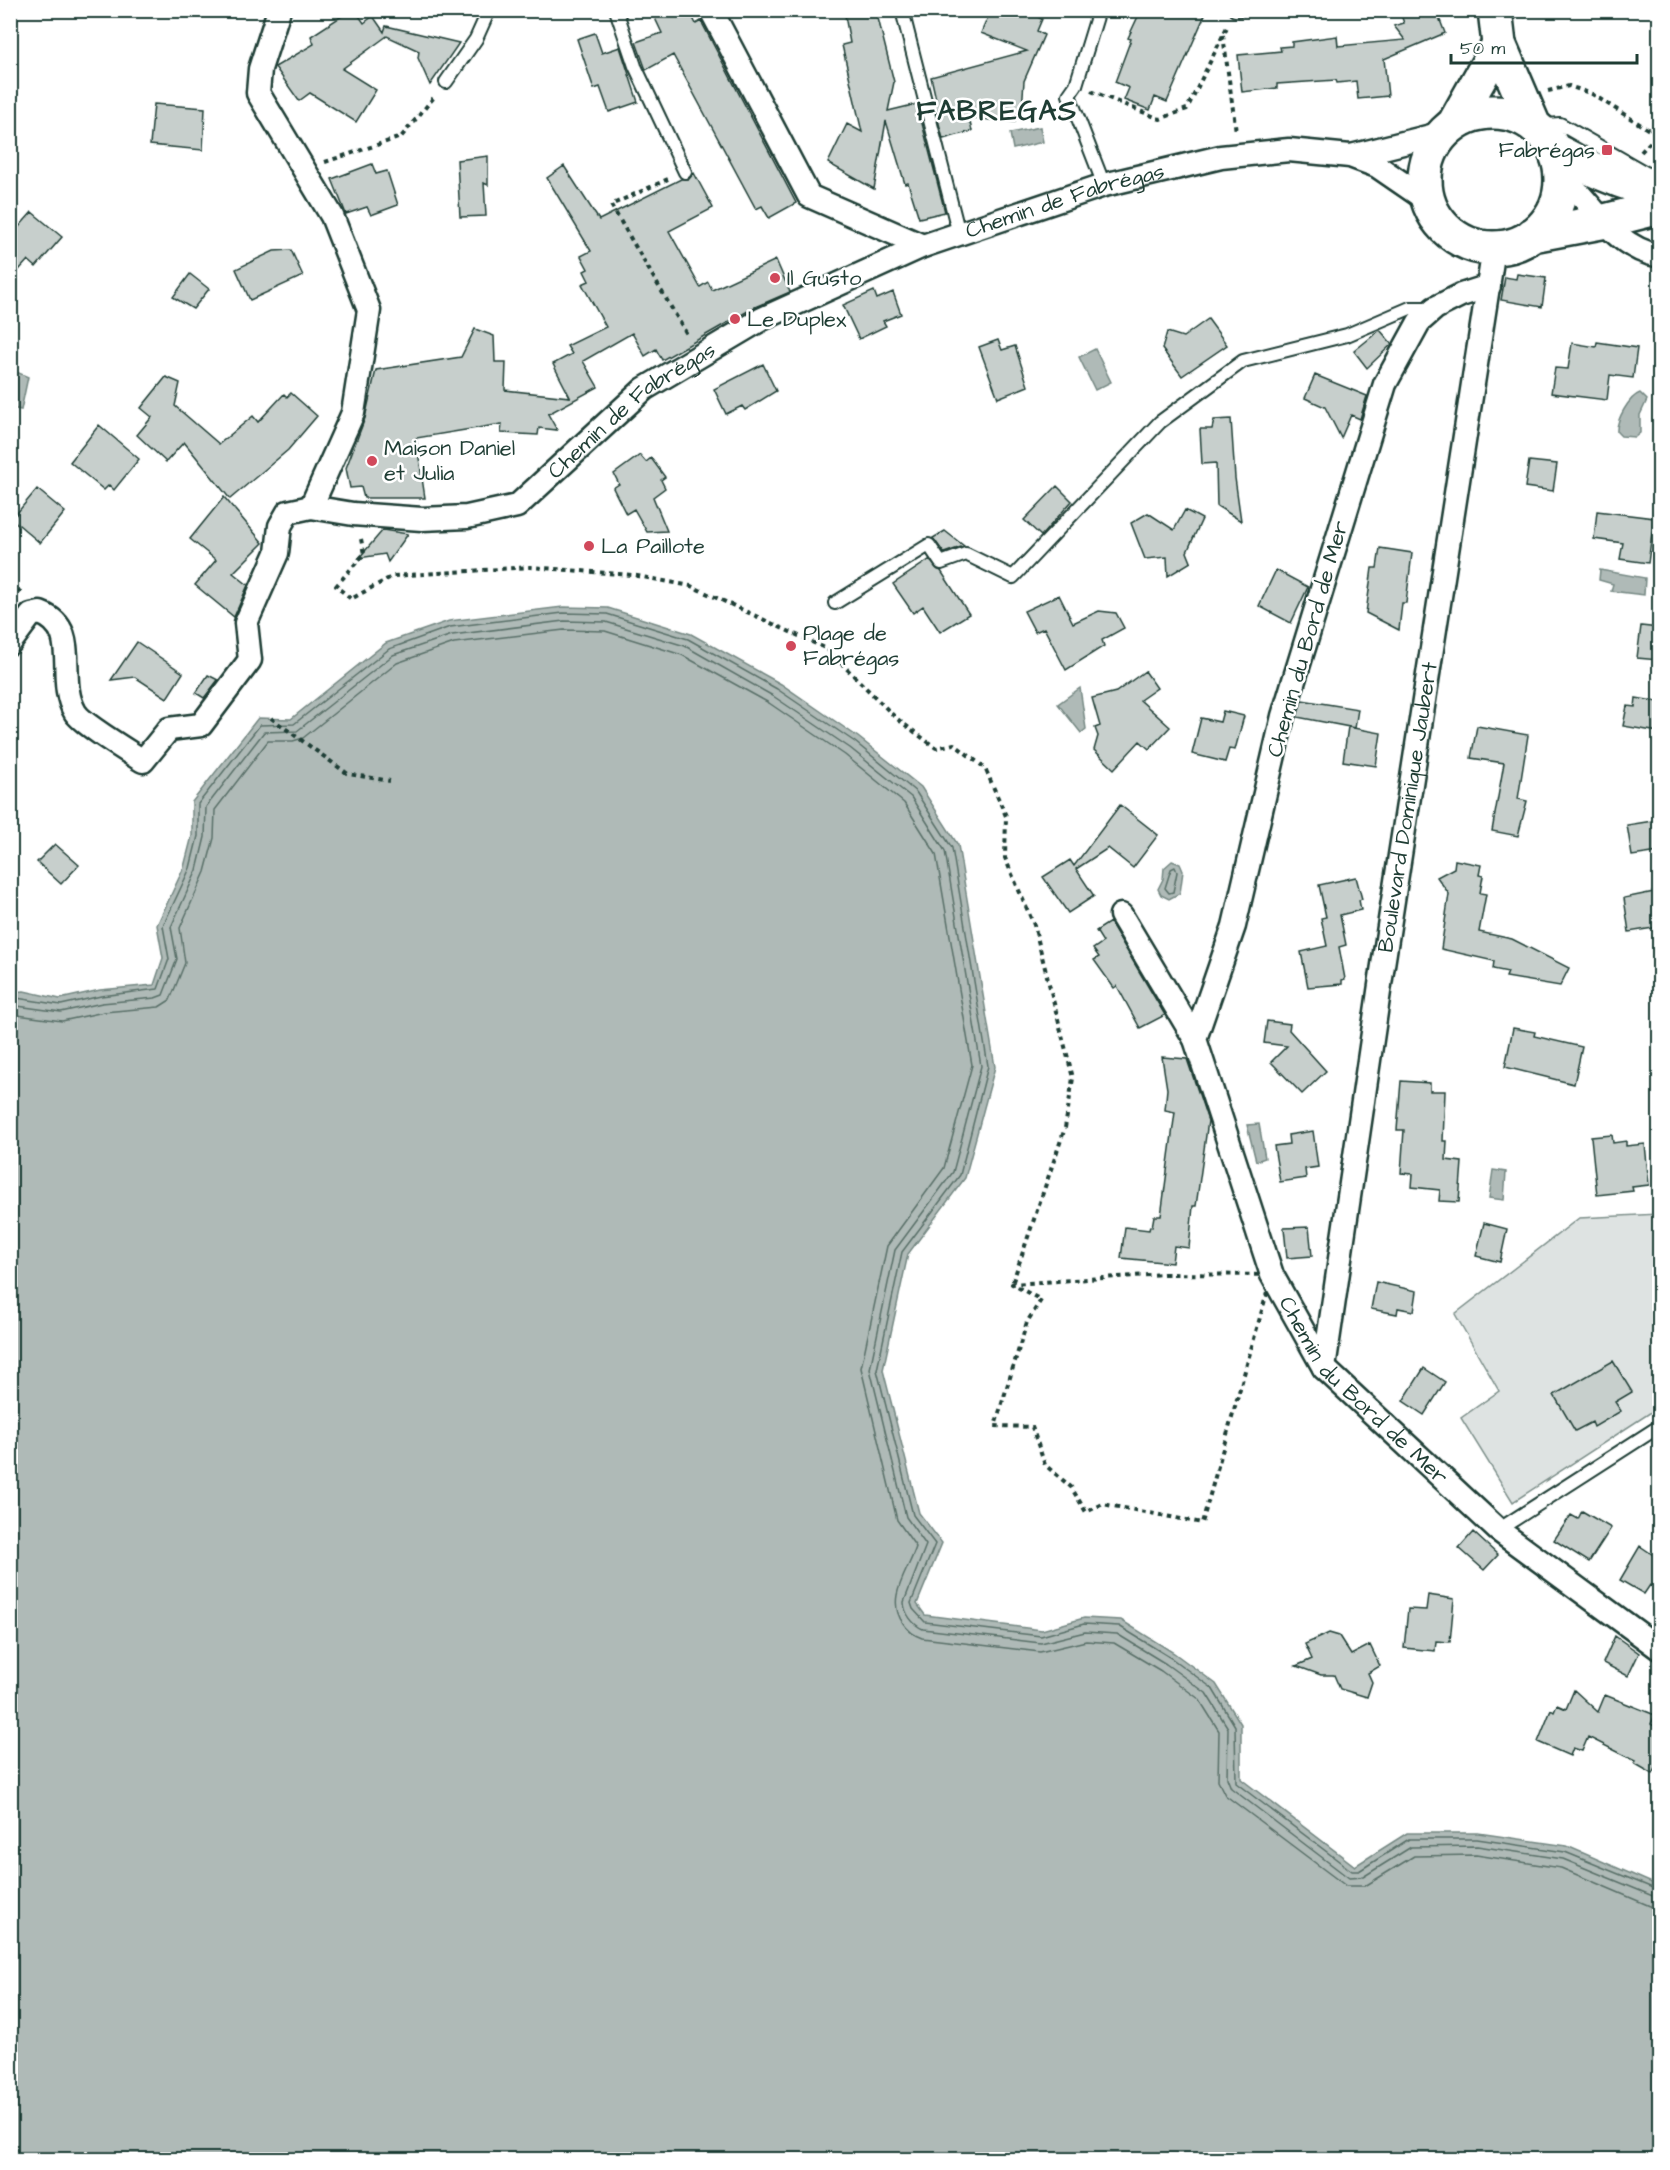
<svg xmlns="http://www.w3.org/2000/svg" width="1670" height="2170" viewBox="0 0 1670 2170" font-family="'Architects Daughter',sans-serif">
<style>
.green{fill:#dee3e2;stroke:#7e908b;stroke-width:1.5}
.water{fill:#afbab7;stroke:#758883;stroke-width:1.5}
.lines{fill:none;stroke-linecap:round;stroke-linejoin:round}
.shore{stroke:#596f68;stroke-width:1.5}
.building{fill:#c7cfcc;stroke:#1f3d34;stroke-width:1.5}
.lane-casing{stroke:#1f3d34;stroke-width:16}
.street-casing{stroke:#1f3d34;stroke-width:27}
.secondary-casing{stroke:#1f3d34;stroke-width:38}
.path{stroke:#1f3d34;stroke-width:4;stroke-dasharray:4.5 4.5;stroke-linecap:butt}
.lane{stroke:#fff;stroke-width:12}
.street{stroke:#fff;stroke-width:22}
.secondary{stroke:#fff;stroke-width:33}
.poi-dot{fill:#d1495b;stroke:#fff;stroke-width:2}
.labels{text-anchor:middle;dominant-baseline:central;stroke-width:5;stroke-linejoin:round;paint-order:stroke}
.poi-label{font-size:22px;fill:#1f3d34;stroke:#fff;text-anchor:start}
.street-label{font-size:22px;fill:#1f3d34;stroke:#fff}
.district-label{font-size:28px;font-weight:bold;letter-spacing:1.5px;fill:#1f3d34;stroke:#fff}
</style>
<rect width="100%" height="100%" fill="#fff"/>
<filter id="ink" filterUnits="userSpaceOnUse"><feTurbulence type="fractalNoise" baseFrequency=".0167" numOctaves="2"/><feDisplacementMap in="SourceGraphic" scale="12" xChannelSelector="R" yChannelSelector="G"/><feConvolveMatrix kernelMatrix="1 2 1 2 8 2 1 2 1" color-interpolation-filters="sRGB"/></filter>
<g filter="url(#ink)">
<path class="green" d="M 1659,1214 L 1659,1407 L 1513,1502 L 1461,1418 L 1499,1391 L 1455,1314 L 1579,1218 Z"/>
<path class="water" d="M 1040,127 L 1043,142 L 1013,149 L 1010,133 Z
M 1095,349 L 1111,382 L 1095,390 L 1079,357 Z
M 14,371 L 28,377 L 21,410 L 11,408 L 11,386 Z
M 1640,393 L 1647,400 L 1640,415 L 1640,433 L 1635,437 L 1621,436 L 1617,432 C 1616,420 1629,397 1640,393 Z
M 1600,570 L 1645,578 L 1644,595 L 1611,591 L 1613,584 L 1599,580 Z
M 563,607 L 608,608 L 691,634 L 781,684 L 858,737 L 921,787 L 958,845 L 995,1067 L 965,1178 L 908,1254 L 883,1370 L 919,1513 L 942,1543 L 917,1604 L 925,1615 L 1042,1630 L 1084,1618 L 1121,1620 L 1174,1653 L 1216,1684 L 1241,1724 L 1241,1779 L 1355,1866 L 1407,1833 L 1478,1833 L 1567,1846 L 1659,1886 L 1659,2159 L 11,2159 L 11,992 L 24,991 L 60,999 L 100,990 L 154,985 L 163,958 L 157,925 L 184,867 L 192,836 L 192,802 L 258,718 L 291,719 L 386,643 L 449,621 Z
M 1080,688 L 1086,729 L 1081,733 L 1058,704 Z
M 1172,861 L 1180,864 L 1183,871 L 1180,893 L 1169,899 L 1161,895 L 1158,889 L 1163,879 L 1164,868 Z
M 1259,1124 L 1265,1158 L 1256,1161 L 1247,1125 Z
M 1493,1170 L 1506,1172 L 1504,1200 L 1489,1198 Z"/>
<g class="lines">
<path class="shore" d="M 1175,867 L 1177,872 L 1173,892 L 1169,893 L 1165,888 L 1171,869 Z
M 10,997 L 61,1005 L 101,996 L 158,989 L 169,959 L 163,926 L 190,868 L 198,836 L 198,804 L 260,725 L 294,724 L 389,649 L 450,627 L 563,613 L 607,614 L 688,639 L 777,689 L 855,742 L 916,792 L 952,848 L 988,1066 L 960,1175 L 902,1252 L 877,1370 L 913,1515 L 935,1544 L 911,1603 L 913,1609 L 925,1622 L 1041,1636 L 1084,1624 L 1119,1626 L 1171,1658 L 1212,1688 L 1235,1726 L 1236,1783 L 1352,1871 L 1359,1871 L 1409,1839 L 1477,1839 L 1565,1852 L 1660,1891
M 10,1005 L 61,1012 L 102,1003 L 155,998 L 163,995 L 177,959 L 171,927 L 197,870 L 205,837 L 206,807 L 264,732 L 297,731 L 393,655 L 452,635 L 564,621 L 606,622 L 685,646 L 773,696 L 850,748 L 911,797 L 945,851 L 981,1066 L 953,1172 L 895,1250 L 870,1369 L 906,1517 L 926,1545 L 904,1602 C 904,1613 913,1625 923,1629 L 1041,1643 L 1085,1632 L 1117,1634 L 1166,1664 L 1206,1693 L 1228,1728 L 1227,1778 L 1231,1788 L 1349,1878 L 1363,1877 L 1411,1847 L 1477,1846 L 1563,1859 L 1660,1899
M 10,1014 L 62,1021 L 104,1012 L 159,1007 L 170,1000 L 185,963 L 180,928 L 205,872 L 214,838 L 215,810 L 268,741 L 293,741 L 303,738 L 397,663 L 454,643 L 564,630 L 605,631 L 682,655 L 769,703 L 845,755 L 904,803 L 936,854 L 972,1065 L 944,1168 L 887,1246 L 861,1368 L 897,1520 L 916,1547 C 908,1572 885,1598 903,1623 C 908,1631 913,1635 922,1638 L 1040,1652 L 1086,1641 L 1114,1643 L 1161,1671 L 1199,1699 L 1219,1731 L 1218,1781 L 1225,1795 L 1346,1886 L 1365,1886 L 1414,1856 L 1476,1855 L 1561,1868 L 1650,1906 L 1660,1908"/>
</g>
<path class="building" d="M 351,10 L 355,10 L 364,23 L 373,16 L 384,32 L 386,26 L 459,43 L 430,85 L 418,58 L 419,51 L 387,36 L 342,69 L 376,90 L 356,122 L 310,93 L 299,101 L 275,67 L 314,44 L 311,36 Z
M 664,10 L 689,10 L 696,24 L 701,21 L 796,203 L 769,218 L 762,206 L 756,209 L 673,55 L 646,70 L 636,42 L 662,33 L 654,16 Z
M 844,10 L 876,10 L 894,82 L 888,111 L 917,104 L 945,212 L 919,218 L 908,183 L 905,184 L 886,121 L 874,189 L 828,163 L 847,124 L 862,132 L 842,45 L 850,43 Z
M 991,10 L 1023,10 L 1042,19 L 1037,31 L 1044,35 L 1024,81 L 1022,109 L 1016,109 L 1015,122 L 969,118 L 972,131 L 943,139 L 933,100 L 936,99 L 931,77 L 1027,51 L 981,33 Z
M 1141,10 L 1207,10 L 1167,102 L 1155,97 L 1150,110 L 1124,100 L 1129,88 L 1115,82 L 1131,39 L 1128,38 Z
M 1399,10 L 1436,10 L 1445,33 L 1384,59 L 1388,96 L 1358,99 L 1356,81 L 1337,83 L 1336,80 L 1277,84 L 1277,88 L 1242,92 L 1238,55 L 1281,51 L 1280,47 L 1292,46 L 1292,42 L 1337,36 L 1338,46 L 1405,40 L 1394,26 L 1404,23 Z
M 595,33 L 602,53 L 620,47 L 638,102 L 609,112 L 600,87 L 594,89 L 577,39 Z
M 154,104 L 205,108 L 203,150 L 150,145 Z
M 488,156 L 488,185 L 484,183 L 486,216 L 460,217 L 457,160 Z
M 372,164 L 376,174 L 387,171 L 398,205 L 371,215 L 367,207 L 346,214 L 332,179 Z
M 564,166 L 599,220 L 681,179 L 689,179 L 694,173 L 713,208 L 669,231 L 700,287 L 708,282 L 712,290 L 776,260 L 790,292 L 755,307 L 662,360 L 656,349 L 645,356 L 632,333 L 583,361 L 598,387 L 548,414 L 557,430 L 539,428 L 538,435 L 501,433 L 502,424 L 416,438 L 425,498 L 364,498 L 361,487 L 350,488 L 346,468 L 365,418 L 376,370 L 461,357 L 475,329 L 494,336 L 495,362 L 506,362 L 505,390 L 570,397 L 553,364 L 572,354 L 567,346 L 606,327 L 582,284 L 589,281 L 584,271 L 588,269 L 581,256 L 591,251 L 547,178 Z
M 32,212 L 62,237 L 36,267 L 28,260 L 10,280 L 10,237 Z
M 291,250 L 303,276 L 250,300 L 236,269 L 274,251 Z
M 190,274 L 209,289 L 193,309 L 173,297 Z
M 1517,274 L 1546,278 L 1542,307 L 1501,300 L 1505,277 L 1516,279 Z
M 874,291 L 877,299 L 893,292 L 901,314 L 883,321 L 886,326 L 859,339 L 843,305 Z
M 1208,319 L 1227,345 L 1182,376 L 1162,349 L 1167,332 L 1183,337 Z
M 1380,330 L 1392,344 L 1367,368 L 1354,351 Z
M 998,340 L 1002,350 L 1015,346 L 1028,386 L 998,398 L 979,347 Z
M 1597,342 L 1637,348 L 1633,378 L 1610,375 L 1607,400 L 1551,393 L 1555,368 L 1568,369 L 1572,343 L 1596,347 Z
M 763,364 L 776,391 L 745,410 L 742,406 L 726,414 L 714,389 Z
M 1315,375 L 1367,396 L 1360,419 L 1351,415 L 1341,438 L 1325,407 L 1305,398 Z
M 166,377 L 180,383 L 175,406 L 219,444 L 253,416 L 258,422 L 284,394 L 287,397 L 291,393 L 317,416 L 288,450 L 230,499 L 184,442 L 166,462 L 137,435 L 152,417 L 141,408 Z
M 1231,419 L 1235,478 L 1241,521 L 1217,506 L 1216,463 L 1202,464 L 1200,429 L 1212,429 L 1214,420 Z
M 99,425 L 139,459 L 114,490 L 109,485 L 104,490 L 70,462 Z
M 640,455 L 646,462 L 651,458 L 665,477 L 661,480 L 665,488 L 653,497 L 667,531 L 647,532 L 634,509 L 626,514 L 613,488 L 619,484 L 614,474 Z
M 1529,461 L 1557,464 L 1553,491 L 1525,487 Z
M 1057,486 L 1072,501 L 1041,536 L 1024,520 Z
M 37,489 L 65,512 L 40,543 L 12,519 Z
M 224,497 L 263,543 L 233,573 L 248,585 L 234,617 L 195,585 L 216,560 L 190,539 Z
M 1185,510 L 1202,519 L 1187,552 L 1191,562 L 1168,576 L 1167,557 L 1145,559 L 1131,523 L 1148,513 L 1174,530 Z
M 1597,511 L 1654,518 L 1648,563 L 1620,559 L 1623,543 L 1594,539 Z
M 383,530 L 408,534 L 388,562 L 385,554 L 359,558 Z
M 945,531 L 964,546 L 944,553 L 933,538 Z
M 1380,548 L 1412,553 L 1406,603 L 1402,603 L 1399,630 L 1366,613 L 1372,568 L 1377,568 Z
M 929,560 L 941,571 L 969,614 L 940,632 L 923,606 L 913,613 L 893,584 Z
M 1276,570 L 1308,587 L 1291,623 L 1259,606 Z
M 1059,595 L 1073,623 L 1099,611 L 1116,613 L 1124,628 L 1102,640 L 1104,646 L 1066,670 L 1044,628 L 1035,632 L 1024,611 Z
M 1641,626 L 1659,628 L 1659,660 L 1637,658 Z
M 137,642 L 183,673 L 167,698 L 135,677 L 111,680 Z
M 1145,671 L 1157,688 L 1140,700 L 1170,727 L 1149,749 L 1140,741 L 1114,769 L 1094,750 L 1098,736 L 1095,728 L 1100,726 L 1092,698 L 1116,692 Z
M 208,675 L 218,680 L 204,698 L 196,693 Z
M 1636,698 L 1659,702 L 1659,732 L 1623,726 L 1627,706 L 1635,707 Z
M 1302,700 L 1358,709 L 1355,728 L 1297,717 Z
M 1223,711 L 1244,716 L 1235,750 L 1229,749 L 1225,762 L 1192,754 L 1201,718 L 1220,722 Z
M 1477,726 L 1528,735 L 1518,799 L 1527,801 L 1518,836 L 1492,831 L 1504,763 L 1471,758 Z
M 1348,727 L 1381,733 L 1376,766 L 1343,761 Z
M 1120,805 L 1158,835 L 1133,868 L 1108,848 L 1076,869 L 1094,896 L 1068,913 L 1043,877 L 1070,860 L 1074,866 Z
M 1659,820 L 1659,852 L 1632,856 L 1627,825 Z
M 55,844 L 79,865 L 61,884 L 37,862 Z
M 1455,860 L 1481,865 L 1479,875 L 1483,876 L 1480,893 L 1486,894 L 1479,932 L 1512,939 L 1569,968 L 1560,986 L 1506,977 L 1508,972 L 1493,969 L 1494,961 L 1441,949 L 1449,894 L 1437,877 L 1454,868 Z
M 1356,877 L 1362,899 L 1359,900 L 1361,910 L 1340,915 L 1346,945 L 1339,947 L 1345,979 L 1342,980 L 1342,984 L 1308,987 L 1301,952 L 1327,946 L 1321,918 L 1326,917 L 1319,885 Z
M 1659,891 L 1659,927 L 1629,932 L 1624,898 Z
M 1110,922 L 1165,1015 L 1140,1028 L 1117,986 L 1114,988 L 1094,960 L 1099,957 L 1093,949 L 1103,942 L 1096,931 Z
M 1267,1021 L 1290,1024 L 1289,1030 L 1326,1071 L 1302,1094 L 1271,1062 L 1287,1046 L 1264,1043 Z
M 1513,1028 L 1535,1032 L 1534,1036 L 1582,1047 L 1574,1084 L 1505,1067 Z
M 1162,1057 L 1187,1059 L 1208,1121 L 1196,1206 L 1193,1206 L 1189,1248 L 1174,1246 L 1172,1263 L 1121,1258 L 1125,1227 L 1149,1230 L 1150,1226 L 1152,1227 L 1154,1216 L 1161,1216 L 1175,1112 L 1165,1110 L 1167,1089 Z
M 1401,1081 L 1430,1083 L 1430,1091 L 1445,1091 L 1443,1141 L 1447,1141 L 1446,1160 L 1462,1162 L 1459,1202 L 1439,1201 L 1440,1190 L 1412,1187 L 1413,1174 L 1401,1173 L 1404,1130 L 1397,1130 Z
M 1313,1131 L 1318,1167 L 1305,1169 L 1306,1178 L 1280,1182 L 1274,1146 L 1289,1144 L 1288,1135 Z
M 1612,1135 L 1613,1143 L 1626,1141 L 1626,1146 L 1645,1144 L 1649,1185 L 1632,1187 L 1633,1191 L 1597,1195 L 1591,1137 Z
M 1484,1223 L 1507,1229 L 1500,1262 L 1476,1256 Z
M 1309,1227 L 1312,1256 L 1287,1258 L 1284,1228 Z
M 1376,1282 L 1417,1291 L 1414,1311 L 1398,1308 L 1397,1314 L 1371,1309 Z
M 1613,1361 L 1632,1392 L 1615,1402 L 1621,1411 L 1594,1427 L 1592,1422 L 1575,1431 L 1554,1395 Z
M 1424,1368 L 1445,1382 L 1424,1415 L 1403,1401 Z
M 1582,1511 L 1611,1528 L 1589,1562 L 1554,1540 L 1571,1515 L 1578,1519 Z
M 1473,1532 L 1498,1555 L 1484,1570 L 1459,1548 Z
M 1640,1546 L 1659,1559 L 1659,1590 L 1650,1585 L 1644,1594 L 1620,1580 Z
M 1428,1595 L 1454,1599 L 1450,1642 L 1436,1641 L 1435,1651 L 1404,1648 L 1408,1609 L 1426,1610 Z
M 1329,1633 L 1339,1636 L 1351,1655 L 1370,1645 L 1380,1666 L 1368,1673 L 1372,1682 L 1367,1697 L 1340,1689 L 1334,1675 L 1321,1675 L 1296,1666 L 1312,1659 L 1305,1644 Z
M 1615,1636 L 1639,1653 L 1628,1676 L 1603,1663 Z
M 1574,1690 L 1598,1712 L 1605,1695 L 1655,1715 L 1651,1724 L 1659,1729 L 1659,1763 L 1653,1774 L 1634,1763 L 1636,1761 L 1588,1737 L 1582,1751 L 1573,1748 L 1570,1756 L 1538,1742 L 1551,1710 L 1554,1712 L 1557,1705 L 1566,1709 Z"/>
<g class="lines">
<g class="lane-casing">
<path id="lane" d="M 616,10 L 635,66 L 685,172
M 1099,10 L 1076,85 L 1069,95 L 1104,185
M 1235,10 L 1238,10
M 904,18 L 959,234
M 446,82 L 476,39 L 489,10
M 1535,126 L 1560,124 L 1651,176
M 835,603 L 929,545 L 941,563 L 966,554 L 1013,577 L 1160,422 L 1243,361 L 1347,335 L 1410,308 L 1432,308
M 1498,1530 L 1660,1426"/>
</g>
<g class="street-casing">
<g id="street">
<path d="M 279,10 L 260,69 L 258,93 L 332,216 L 369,310 L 353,413 L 311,507"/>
<path d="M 711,10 L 809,196 L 923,246"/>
<path d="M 1351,156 L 1443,133"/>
<path d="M 1561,175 C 1593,203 1613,248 1660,256"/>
<path id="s1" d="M 1489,286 L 1461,295 L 1435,308 L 1419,322 L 1385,384 L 1283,716 L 1234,926 L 1195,1039 L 1272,1275 L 1324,1368 L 1498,1530 L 1660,1649"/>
<path id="s2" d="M 10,643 L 31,615 L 40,613 C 83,629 55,678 75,712 C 81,723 129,752 143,761 L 169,729 L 201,725 L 250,660 L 246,623 L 277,553 L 280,526 L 288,512 L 311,507 L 353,514 L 422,519 L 467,517 L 517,506 L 644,389 L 762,319 L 923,246 L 1104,185 L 1221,157 L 1289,150 L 1350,156 L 1377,166 L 1428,201"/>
<path d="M 1121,915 L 1195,1039"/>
<path id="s3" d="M 1324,1368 L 1381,978 L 1494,248"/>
</g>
</g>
<g class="secondary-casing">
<path id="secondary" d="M 1495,10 L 1499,44 L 1534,126
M1425 180a68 68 0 1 1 136 0a68 68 0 1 1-136 0Z
M 1454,124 L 1499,44
M 1554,150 C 1589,168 1621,184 1660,192
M 1532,235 L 1601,222 L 1660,207"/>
</g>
<path class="path" d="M 1223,35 L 1236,132
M 1091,91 L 1160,119 L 1187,109 L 1228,25
M 1548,91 L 1569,86 L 1592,94 L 1657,135
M 1651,131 L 1660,121
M 1641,152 L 1657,135 L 1660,136
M 325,162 L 401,137 L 435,96
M 668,179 L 611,205 L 688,336
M 361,539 L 364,554 L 336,586 L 351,599 L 393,576 L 530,567 L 632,575 L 691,586 L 827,649 L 896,718 L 936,748 L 954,744 L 985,768 L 1006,816 L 1005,858 L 1034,925 L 1073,1078 L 1065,1128 L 1012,1284
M 10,585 L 22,593
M 271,718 L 348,774 L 390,781
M 1164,1274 L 1272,1275 L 1202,1523 L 1103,1504 L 1086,1512 L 1071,1487 L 1045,1465 L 1032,1427 L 995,1426 L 1027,1322 L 1041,1300 L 1012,1284 Z"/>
<use href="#lane" class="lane"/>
<use href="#street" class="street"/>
<use href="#secondary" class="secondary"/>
</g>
</g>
<g class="poi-dot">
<rect x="1601" y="144" width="12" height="12" rx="3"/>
<circle cx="775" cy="278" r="6"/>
<circle cx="735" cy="319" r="6"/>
<circle cx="372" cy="461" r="6"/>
<circle cx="589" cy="546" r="6"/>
<circle cx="791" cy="646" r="6"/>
</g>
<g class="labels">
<g class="poi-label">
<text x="1595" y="150" text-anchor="end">Fabrégas</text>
<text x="787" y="278">Il Gusto</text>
<text x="747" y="319">Le Duplex</text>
<text x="384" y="448">Maison Daniel<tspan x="384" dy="25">et Julia</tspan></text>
<text x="601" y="546">La Paillote</text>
<text x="803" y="633">Plage de<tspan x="803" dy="25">Fabrégas</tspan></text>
</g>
<g class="street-label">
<text stroke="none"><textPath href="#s2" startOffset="1419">Chemin de Fabrégas</textPath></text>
<text stroke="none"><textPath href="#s2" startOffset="933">Chemin de Fabrégas</textPath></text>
<text transform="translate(1308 639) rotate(-74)">Chemin du Bord de Mer</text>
<text stroke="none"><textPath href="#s3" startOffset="567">Boulevard Dominique Jaubert</textPath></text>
<text stroke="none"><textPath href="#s1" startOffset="1230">Chemin du Bord de Mer</textPath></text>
</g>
<g class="district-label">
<text x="997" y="111">FABREGAS</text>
</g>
</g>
<rect width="1670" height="2170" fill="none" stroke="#fff" stroke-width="36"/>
<rect x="18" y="18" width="1634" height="2134" fill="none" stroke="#1f3d34" stroke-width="2" filter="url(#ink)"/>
<path d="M1451 54v9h186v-9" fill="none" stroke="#1f3d34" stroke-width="3"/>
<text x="1460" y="54" font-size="18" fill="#1f3d34" stroke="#ffffff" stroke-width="4.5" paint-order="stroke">50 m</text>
</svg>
